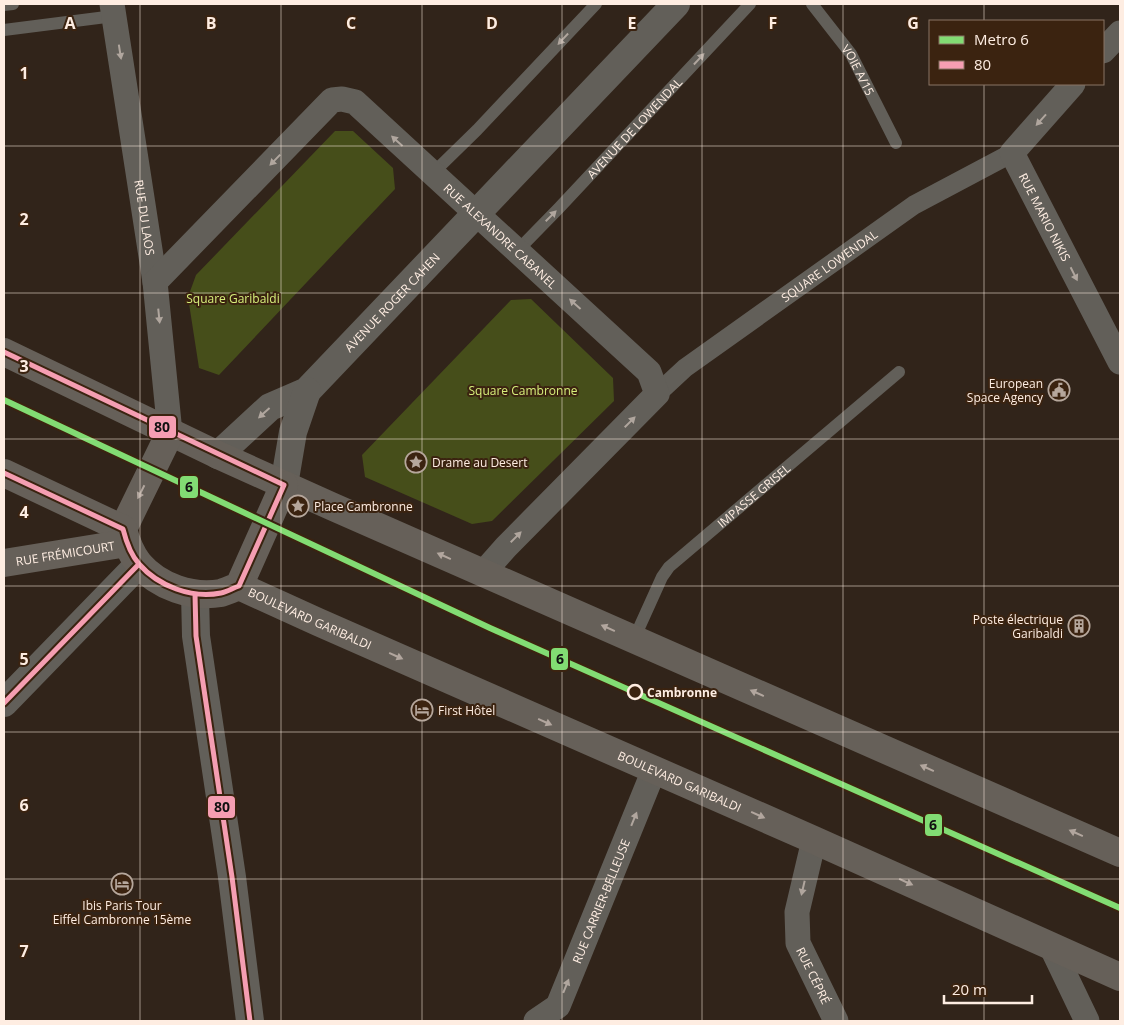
<svg xmlns="http://www.w3.org/2000/svg" width="1124" height="1025" viewBox="0 0 1124 1025" font-family="'Open Sans',sans-serif">
<style>
.green{fill:#464e1a}
.lines{fill:none;stroke-linecap:round;stroke-linejoin:round}
.service{stroke:#625f59;stroke-width:12}
.pedestrian{stroke:#625f59;stroke-width:19}
.minor{stroke:#625f59;stroke-width:25}
.tertiary{stroke:#625f59;stroke-width:28}
.secondary{stroke:#666059;stroke-width:28}
.bus-1-casing{stroke:#3b2310;stroke-width:9}
.bus-1{stroke:#f59eb2;stroke-width:5}
.metro-1-casing{stroke:#3b2310;stroke-width:10}
.metro-1{stroke:#82dc73;stroke-width:6}
.oneway{fill:#b0a69e}
.oneway2{fill:#b2a69e}
.grid{fill:none;stroke:#feede2;stroke-width:1;stroke-opacity:0.55}
.stop-dot{fill:#3b2310;stroke:#feede2;stroke-width:2.5}
.labels{text-anchor:middle;dominant-baseline:central;stroke-width:4;stroke-linejoin:round;paint-order:stroke}
.street-label{font-size:12px;fill:#feede2;stroke:#3b2310}
.park-label{font-size:12px;fill:#d7ef7b;stroke:#3b2310}
.poi-label{font-size:12px;fill:#feede2;stroke:#3b2310;text-anchor:start}
.stop-label{font-size:12px;font-weight:bold;fill:#feede2;stroke:#3b2310;text-anchor:start}
.grid-label{font-size:16px;text-anchor:middle;font-weight:bold;fill:#feede2;stroke:#3b2310;stroke-width:4;stroke-linejoin:round;paint-order:stroke}
.line-badge{stroke:#3b2310;stroke-width:2}
.pale-badge-label{font-size:14px;text-anchor:middle;font-weight:bold;fill:#111}
</style>
<rect width="100%" height="100%" fill="#31241a"/>
<path class="green" d="M 335,131 L 353,131 L 393,168 L 395,189 L 219,375 L 199,368 L 188,297 L 196,275 Z
M 531,299 L 613,378 L 614,401 L 492,521 L 472,524 L 365,477 L 362,455 L 511,300 Z"/>
<g class="lines">
<g class="service">
<path id="s1" d="M 812,4 L 851,54 L 896,143"/>
<path d="M 4,5 L 13,4"/>
<path d="M 4,30 L 114,16"/>
<path d="M 433,173 L 477,130 L 596,4"/>
<path id="s2" d="M 517,251 L 559,208 L 750,4"/>
<path id="s3" d="M 634,639 L 662,577 L 669,567 L 899,372"/>
</g>
<path class="pedestrian" id="s4" d="M 657,394 L 685,368 L 914,205 L 1012,153"/>
<g class="minor">
<path id="s5" d="M 112,4 L 155,282 L 170,433"/>
<path d="M 1103,51 L 1120,33"/>
<path id="s6" d="M 1073,84 L 1012,153 L 1120,362"/>
<path id="s7" d="M 155,282 L 332,100 L 342,99 L 355,102 L 649,372 L 657,394 L 506,547 L 483,573"/>
<path id="s8" d="M 814,840 L 797,912 L 798,943 L 836,1021"/>
<path d="M 1052,948 L 1087,1021"/>
<path id="s9" d="M 536,1021 L 558,1006 L 654,770"/>
</g>
<g class="tertiary">
<path id="s10" d="M 218,455 L 270,407 L 307,391 L 676,4"/>
<path d="M 284,485 L 293,432 L 307,391"/>
<path d="M 195,594 L 196,636 L 232,877 L 250,1021"/>
<path d="M 4,703 L 139,564"/>
</g>
<g class="secondary">
<path d="M 4,352 L 218,455 L 331,506 L 1120,853"/>
<path d="M 170,433 L 123,529 C 126,541 131,554 139,564 C 159,587 192,598 221,593 C 227,591 234,588 239,586 L 284,485"/>
<path d="M 4,473 L 123,529"/>
<path id="s11" d="M 4,563 L 127,543"/>
<path id="s12" d="M 239,586 L 318,622 L 814,840 L 1120,977"/>
</g>
<g class="bus-1-casing">
<path id="bus-1" d="M 4,352 L 284,485 L 239,586 C 233,588 227,592 221,593 C 192,599 158,586 139,564 C 131,555 126,541 123,529 L 4,473
M 195,594 L 196,636 L 232,877 L 250,1021
M 4,703 L 139,564"/>
</g>
<use href="#bus-1" class="bus-1"/>
<g class="metro-1-casing">
<path id="metro-1" d="M 4,400 L 490,628 L 1120,908"/>
</g>
<use href="#metro-1" class="metro-1"/>
</g>
<defs><path id="oneway-solid" d="M-6-.8H1V-3.2L6.5 0L1 3.2V.8H-6Z" transform="scale(1.25)"/></defs>
<g class="oneway">
<use href="#oneway-solid" transform="translate(563 39) rotate(133)"/>
<use href="#oneway-solid" transform="translate(120 52) rotate(81)"/>
<use href="#oneway-solid" transform="translate(699 59) rotate(-47)"/>
<use href="#oneway-solid" transform="translate(1041 120) rotate(132)"/>
<use href="#oneway-solid" transform="translate(397 141) rotate(-138)"/>
<use href="#oneway-solid" transform="translate(275 160) rotate(134)"/>
<use href="#oneway-solid" transform="translate(551 216) rotate(-45)"/>
<use href="#oneway-solid" transform="translate(1074 274) rotate(63)"/>
<use href="#oneway-solid" transform="translate(575 304) rotate(-138)"/>
<use href="#oneway-solid" transform="translate(159 316) rotate(84)"/>
<use href="#oneway-solid" transform="translate(264 413) rotate(138)"/>
<use href="#oneway-solid" transform="translate(630 422) rotate(-45)"/>
<use href="#oneway-solid" transform="translate(516 537) rotate(-45)"/>
<use href="#oneway-solid" transform="translate(634 819) rotate(-68)"/>
<use href="#oneway-solid" transform="translate(803 888) rotate(103)"/>
<use href="#oneway-solid" transform="translate(566 986) rotate(-68)"/>
</g>
<g class="oneway2">
<use href="#oneway-solid" transform="translate(141 492) rotate(117)"/>
<use href="#oneway-solid" transform="translate(444 556) rotate(-156)"/>
<use href="#oneway-solid" transform="translate(608 628) rotate(-156)"/>
<use href="#oneway-solid" transform="translate(396 656) rotate(24)"/>
<use href="#oneway-solid" transform="translate(757 693) rotate(-156)"/>
<use href="#oneway-solid" transform="translate(545 722) rotate(24)"/>
<use href="#oneway-solid" transform="translate(927 768) rotate(-156)"/>
<use href="#oneway-solid" transform="translate(758 815) rotate(24)"/>
<use href="#oneway-solid" transform="translate(1076 833) rotate(-156)"/>
<use href="#oneway-solid" transform="translate(906 882) rotate(24)"/>
</g>
<path class="grid" d="M 140,4 L 140,1021M 281,4 L 281,1021M 422,4 L 422,1021M 562,4 L 562,1021M 702,4 L 702,1021M 843,4 L 843,1021M 984,4 L 984,21M 984,84 L 984,1021M 4,146 L 1120,146M 4,293 L 1120,293M 4,439 L 1120,439M 4,586 L 1120,586M 4,732 L 1120,732M 4,879 L 1120,879"/>
<defs>
<g id="civic-ring" transform="scale(1.125)"><circle r="9.5" fill="#3b2310" stroke="#b6a79c" stroke-width="1.5"/><path d="M-.6-6.5H3V-4.5H.6V-3L4-1V1h2V6H-6V1h2V-1L-.6-3ZM-1.2 2.5V6h2.4V2.5Z" fill="#b6a79c"/></g>
<g id="sight-ring" transform="scale(1.125)"><circle r="9.5" fill="#3b2310" stroke="#b6a79c" stroke-width="1.5"/><path d="M0-6L1.8-2.2L6-1.7L2.9 1.2L3.7 5.4L0 3.3L-3.7 5.4L-2.9 1.2L-6-1.7L-1.8-2.2Z" fill="#b6a79c"/></g>
<g id="building-ring" transform="scale(1.125)"><circle r="9.5" fill="#3b2310" stroke="#b6a79c" stroke-width="1.5"/><path d="M-4-6H4V6H1V3H-1V6H-4ZM-2.5-4.3h1.7v1.8h-1.7ZM.8-4.3h1.7v1.8H.8ZM-2.5-1h1.7V.8h-1.7ZM.8-1h1.7V.8H.8Z" fill="#b6a79c"/></g>
<g id="hotel-ring" transform="scale(1.125)"><circle r="9.5" fill="#3b2310" stroke="#b6a79c" stroke-width="1.5"/><path d="M-6-4.5h1.5V1H6V5H4.5V3h-9V5H-6ZM-4 0a1.8 1.8 0 1 1 3.6 0ZM.5 0V-2.5h3Q6-2.5 6 0Z" fill="#b6a79c"/></g>
</defs>
<g fill-rule="evenodd">
<use href="#civic-ring" x="1059" y="390"/>
<use href="#sight-ring" x="416" y="462"/>
<use href="#sight-ring" x="298" y="506"/>
<use href="#building-ring" x="1079" y="626"/>
<use href="#hotel-ring" x="422" y="710"/>
<use href="#hotel-ring" x="122" y="884"/>
</g>
<circle class="stop-dot" cx="635" cy="692" r="7"/>
<g class="labels">
<g class="street-label">
<text stroke="none"><textPath href="#s1" startOffset="81">VOIE A/15</textPath></text>
<text stroke="none"><textPath href="#s2" startOffset="170">AVENUE DE LOWENDAL</textPath></text>
<text stroke="none"><textPath href="#s6" startOffset="164">RUE MARIO NIKIS</textPath></text>
<text stroke="none"><textPath href="#s5" startOffset="216">RUE DU LAOS</textPath></text>
<text stroke="none"><textPath href="#s7" startOffset="475">RUE ALEXANDRE CABANEL</textPath></text>
<text stroke="none"><textPath href="#s4" startOffset="215">SQUARE LOWENDAL</textPath></text>
<text stroke="none"><textPath href="#s10" startOffset="234">AVENUE ROGER CAHEN</textPath></text>
<text stroke="none"><textPath href="#s3" startOffset="191">IMPASSE GRISEL</textPath></text>
<text stroke="none"><textPath href="#s11" startOffset="62">RUE FRÉMICOURT</textPath></text>
<text stroke="none"><textPath href="#s12" startOffset="78">BOULEVARD GARIBALDI</textPath></text>
<text stroke="none"><textPath href="#s12" startOffset="482">BOULEVARD GARIBALDI</textPath></text>
<text stroke="none"><textPath href="#s9" startOffset="140">RUE CARRIER-BELLEUSE</textPath></text>
<text stroke="none"><textPath href="#s8" startOffset="141">RUE CÉPRÉ</textPath></text>
</g>
<g class="park-label">
<text x="233" y="298">Square Garibaldi</text>
<text x="523" y="390">Square Cambronne</text>
</g>
<g class="poi-label">
<text x="1043" y="383" text-anchor="end">European<tspan x="1043" dy="14">Space Agency</tspan></text>
<text x="432" y="462">Drame au Desert</text>
<text x="314" y="506">Place Cambronne</text>
<text x="1063" y="619" text-anchor="end">Poste électrique<tspan x="1063" dy="14">Garibaldi</tspan></text>
<text x="438" y="710">First Hôtel</text>
<text x="122" y="905" text-anchor="middle">Ibis Paris Tour<tspan x="122" dy="14">Eiffel Cambronne 15ème</tspan></text>
</g>
<g class="stop-label">
<text x="647" y="692">Cambronne</text>
</g>
</g>
<g class="grid-label">
<text x="70" y="29">A</text>
<text x="211" y="29">B</text>
<text x="351" y="29">C</text>
<text x="492" y="29">D</text>
<text x="632" y="29">E</text>
<text x="773" y="29">F</text>
<text x="913" y="29">G</text>
<text x="24" y="79">1</text>
<text x="24" y="225">2</text>
<text x="24" y="372">3</text>
<text x="24" y="518">4</text>
<text x="24" y="665">5</text>
<text x="24" y="811">6</text>
<text x="24" y="957">7</text>
</g>
<g class="line-badge">
<rect x="148" y="415" width="29" height="24" rx="5" fill="#f59eb2"/>
<rect x="179" y="475" width="20" height="24" rx="5" fill="#82dc73"/>
<rect x="550" y="647" width="19" height="24" rx="5" fill="#82dc73"/>
<rect x="207" y="795" width="29" height="24" rx="5" fill="#f59eb2"/>
<rect x="924" y="813" width="19" height="24" rx="5" fill="#82dc73"/>
</g>
<g class="pale-badge-label">
<text x="162" y="432">80</text>
<text x="189" y="492">6</text>
<text x="560" y="664">6</text>
<text x="222" y="812">80</text>
<text x="933" y="830">6</text>
</g>
<rect width="1124" height="1025" fill="none" stroke="#feede2" stroke-width="10"/>
<rect x="929" y="20" width="175" height="65" fill="#3b2310" stroke="#897464"/>
<rect x="939" y="36" width="25" height="8" fill="#82dc73" stroke="#897464"/>
<text x="974" y="45" font-size="15" fill="#feede2">Metro 6</text>
<rect x="939" y="61" width="25" height="8" fill="#f59eb2" stroke="#897464"/>
<text x="974" y="70" font-size="15" fill="#feede2">80</text>
<path d="M944 995v8h88v-8" fill="none" stroke="#feede2" stroke-width="2.5"/>
<text x="952" y="995" font-size="15" fill="#feede2" stroke="#3b2310" stroke-width="4" paint-order="stroke">20 m</text>
</svg>
